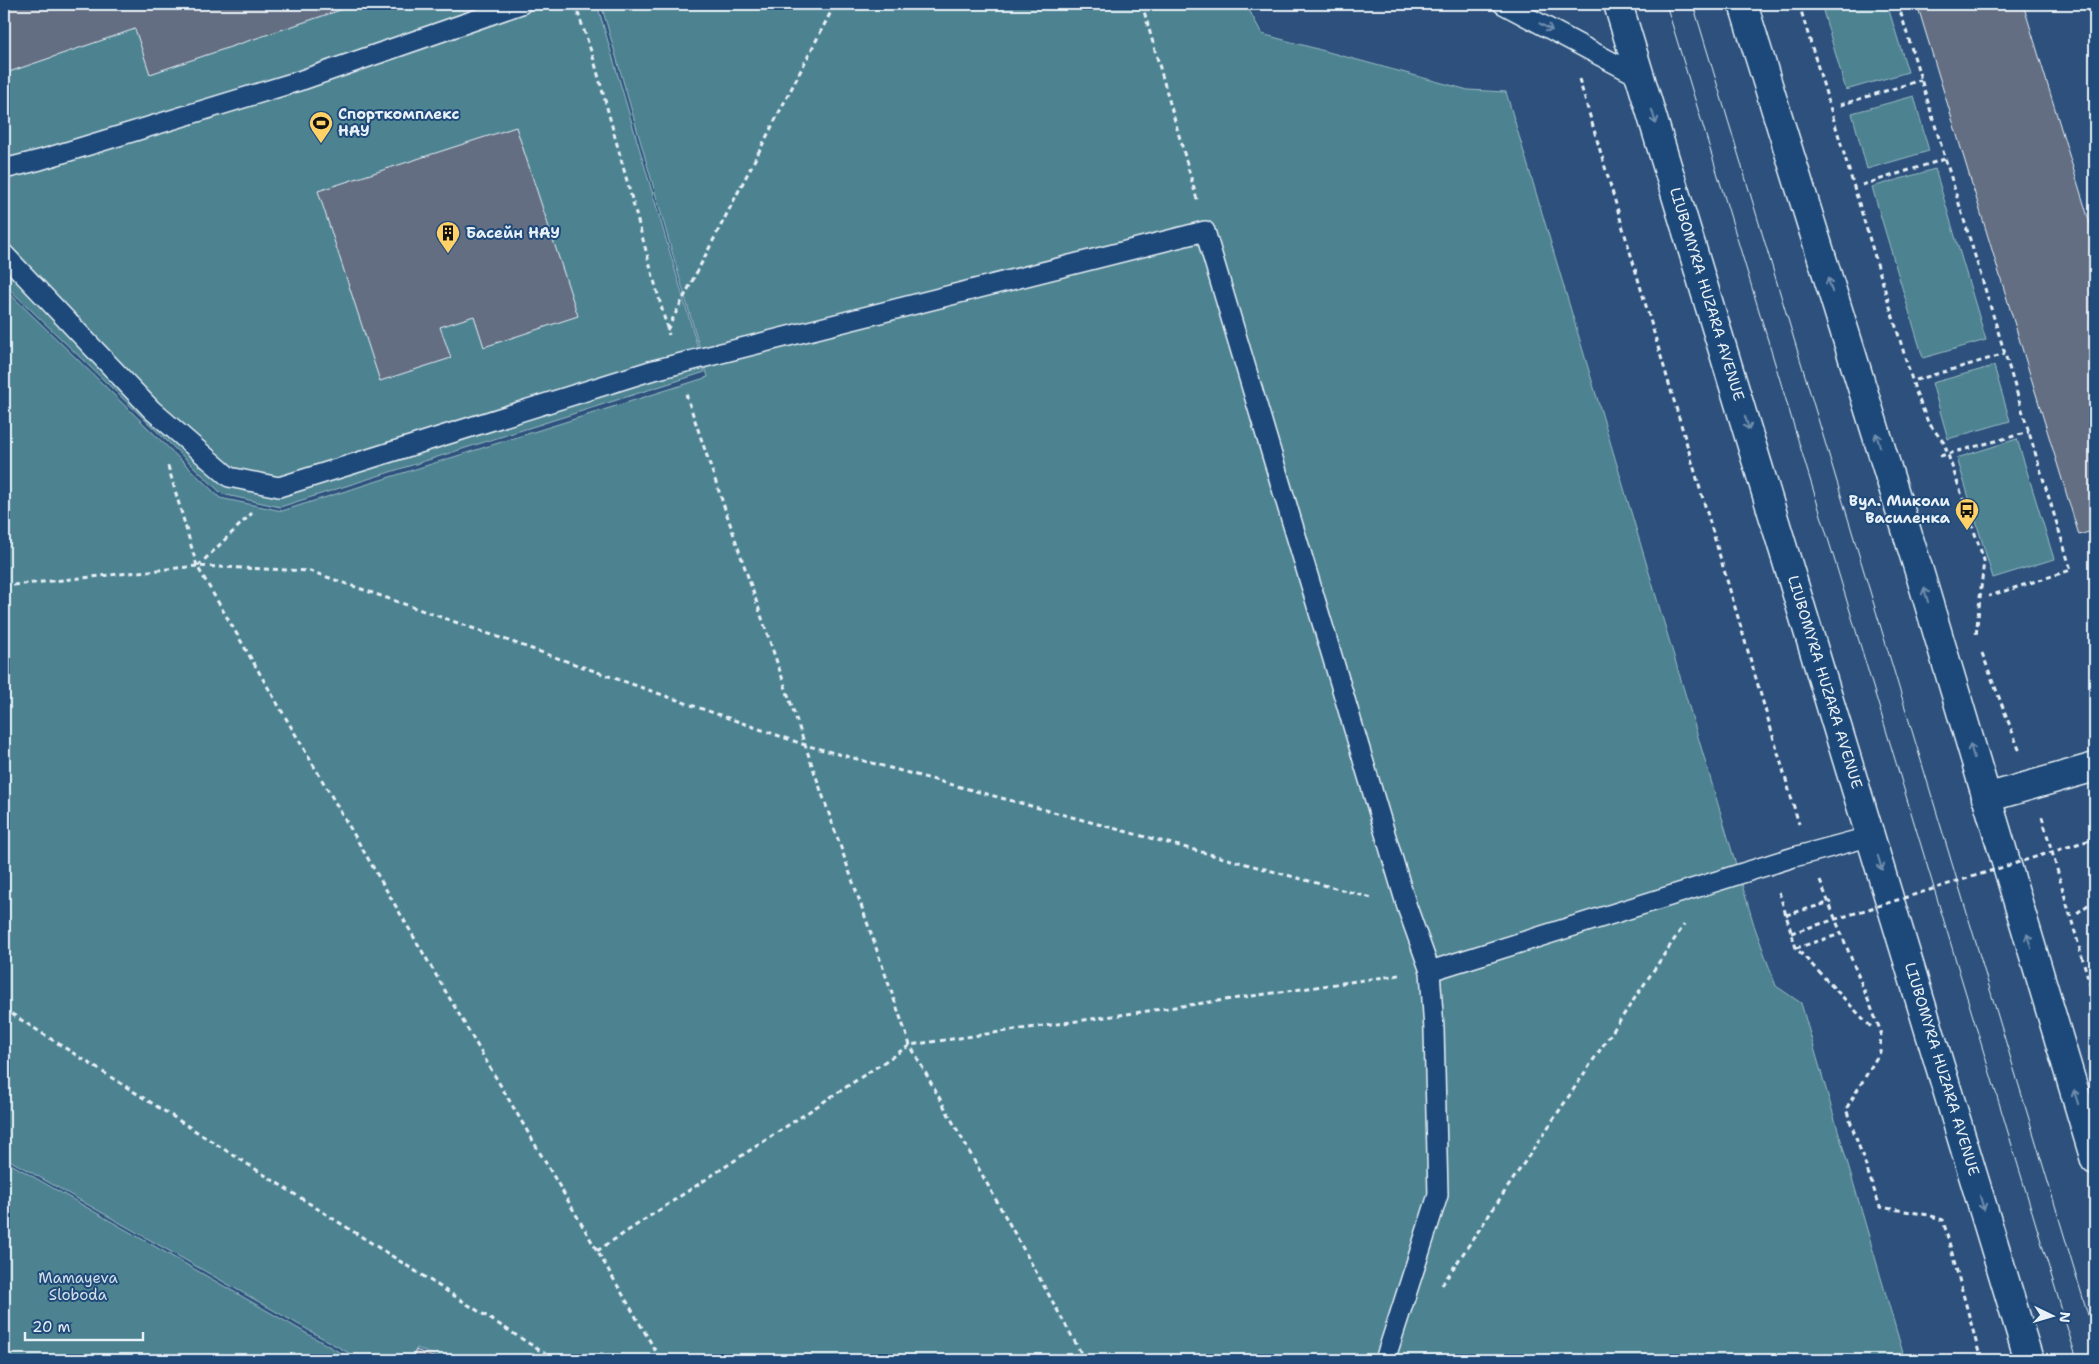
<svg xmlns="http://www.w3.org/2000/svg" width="2099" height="1364" viewBox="0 0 2099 1364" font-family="'Shantell Sans',sans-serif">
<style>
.green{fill:#4d8391;stroke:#9abac4}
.building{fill:#636e83;stroke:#e8f1f8}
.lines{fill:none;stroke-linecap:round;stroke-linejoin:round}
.lane-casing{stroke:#e8f1f8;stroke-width:22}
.street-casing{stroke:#e8f1f8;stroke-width:31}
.primary-casing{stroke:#e8f1f8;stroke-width:31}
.path{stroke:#e8f1f8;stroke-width:3;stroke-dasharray:5 4;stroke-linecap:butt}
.lane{stroke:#1f4a7a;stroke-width:19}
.street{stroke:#1f4a7a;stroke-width:28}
.primary{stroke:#1f4a7a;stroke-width:28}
.tram{stroke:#e8f1f8;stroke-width:1}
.path-bridge{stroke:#e8f1f8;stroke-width:3;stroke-dasharray:5 4;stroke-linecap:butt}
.oneway{stroke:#6f8dac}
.labels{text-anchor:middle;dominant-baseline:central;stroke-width:4;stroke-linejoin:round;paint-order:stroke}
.poi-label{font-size:15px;font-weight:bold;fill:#e8f1f8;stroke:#1f4a7a;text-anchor:start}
.street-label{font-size:15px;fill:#e8f1f8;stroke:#1f4a7a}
.park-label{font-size:15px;fill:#d1e0e9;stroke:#1f4a7a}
</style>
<rect width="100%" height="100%" fill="#2d517c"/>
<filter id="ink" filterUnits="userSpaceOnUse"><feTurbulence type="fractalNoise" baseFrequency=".02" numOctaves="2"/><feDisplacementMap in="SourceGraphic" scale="10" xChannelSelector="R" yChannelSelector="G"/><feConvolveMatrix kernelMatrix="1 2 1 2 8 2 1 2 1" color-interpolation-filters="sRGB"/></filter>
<g filter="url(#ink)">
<path class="green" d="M 4,4 L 597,4 L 705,372 L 280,507 L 222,494 L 4,284 Z
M 601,4 L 1246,4 L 1262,34 L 1468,90 L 1506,92 L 1754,925 L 1776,986 L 1801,1003 L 1905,1360 L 444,1360 L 417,1348 L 411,1360 L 361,1360 L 4,1157 L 4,288 L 220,498 L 282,511 L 708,377 Z
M 1821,4 L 1887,4 L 1908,72 L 1846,90 Z
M 1914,96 L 1929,151 L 1867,169 L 1852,113 Z
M 1935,169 L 1986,340 L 1923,358 L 1872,187 Z
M 1994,366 L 2010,421 L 1948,439 L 1932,383 Z
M 2017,439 L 2054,559 L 1993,578 L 1957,458 Z
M 4,1160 L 353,1360 L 4,1360 Z"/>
<path class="building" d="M 4,4 L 358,4 L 150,74 L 135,29 L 6,73 Z
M 1917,4 L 2023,4 L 2095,240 L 2095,530 L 2079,535 Z
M 516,127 L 578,316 L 484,347 L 474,316 L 440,327 L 451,358 L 380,381 L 318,191 Z
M 416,1350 L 440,1360 L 412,1360 Z"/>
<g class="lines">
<g class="lane-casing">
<path id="lane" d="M 1503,4 L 1642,78
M 4,169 L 40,160 L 302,80 L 521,4
M 4,254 L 152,410 L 229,477 L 279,487 L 650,371 L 1205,231 L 1407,907 L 1430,971
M 1385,1360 L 1438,1195 L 1434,1029 L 1430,971 L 1794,857 L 1872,836"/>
</g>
<g class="street-casing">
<path id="street" d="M 1986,798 L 2095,767"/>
</g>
<g class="primary-casing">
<path id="primary" d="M 1618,4 L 2029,1360
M 1743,4 L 1919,571 L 2095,1160"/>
</g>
<path class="path" d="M 575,4 L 594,60 L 669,335
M 1142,4 L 1198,203
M 1799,4 L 1915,390 L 1928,422 L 1944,443 L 1984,560 L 1976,636
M 1898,4 L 2071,570 L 1989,596
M 1579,79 L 1799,824
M 1840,105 L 1921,80
M 1862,185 L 1945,159
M 667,330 L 835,4
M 1916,380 L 2005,354
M 686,394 L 805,745 L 910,1045 L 1085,1360
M 1940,456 L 2029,432
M 168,466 L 197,566 L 661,1360
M 198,566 L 252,513
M 4,586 L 197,566 L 310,571 L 805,745 L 1372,898
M 1982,653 L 2020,752
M 2042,817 L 2095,1002
M 2087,841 L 2095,839
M 1820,881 L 1881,1032 L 1880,1052 L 1846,1109 L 1880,1207 L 1929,1215 L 1943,1220 L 1981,1360
M 1779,892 L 1796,948 L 1873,1029
M 2077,913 L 2095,900
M 1786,915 L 1831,902
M 1791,933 L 1817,925
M 1796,948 L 1841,934
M 4,1009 L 555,1360
M 597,1251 L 910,1045 L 1399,975
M 1442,1285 L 1684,925"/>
<use href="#lane" class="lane"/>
<use href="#street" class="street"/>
<use href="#primary" class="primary"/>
<path class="tram" d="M 1666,4 L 2077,1360
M 1693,4 L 2095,1338"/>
<path class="path-bridge" d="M 1817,925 L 2087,841"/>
</g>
<defs><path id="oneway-shaft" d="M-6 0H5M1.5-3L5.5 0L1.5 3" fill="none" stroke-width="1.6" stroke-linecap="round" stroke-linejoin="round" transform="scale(1.25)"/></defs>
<g class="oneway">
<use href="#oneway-shaft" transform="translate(1546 27) rotate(29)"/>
<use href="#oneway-shaft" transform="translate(1654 117) rotate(73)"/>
<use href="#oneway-shaft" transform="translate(1830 285) rotate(-107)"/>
<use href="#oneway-shaft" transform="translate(1747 423) rotate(73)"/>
<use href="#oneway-shaft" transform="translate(1878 440) rotate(-107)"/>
<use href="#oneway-shaft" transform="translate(1926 595) rotate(-106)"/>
<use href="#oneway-shaft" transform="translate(1972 751) rotate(-106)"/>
<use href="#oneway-shaft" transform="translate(1880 863) rotate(73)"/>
<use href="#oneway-shaft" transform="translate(2029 941) rotate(-107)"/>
<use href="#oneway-shaft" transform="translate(2076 1097) rotate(-107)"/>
<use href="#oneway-shaft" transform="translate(1982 1203) rotate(73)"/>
</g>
</g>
<defs>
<g id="stadium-pin" transform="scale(1.25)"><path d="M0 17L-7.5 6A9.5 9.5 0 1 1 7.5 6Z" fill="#ffd166" stroke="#1f4a7a"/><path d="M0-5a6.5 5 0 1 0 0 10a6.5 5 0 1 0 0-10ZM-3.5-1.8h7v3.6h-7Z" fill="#111"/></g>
<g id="building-pin" transform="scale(1.25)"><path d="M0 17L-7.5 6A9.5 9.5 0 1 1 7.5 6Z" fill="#ffd166" stroke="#1f4a7a"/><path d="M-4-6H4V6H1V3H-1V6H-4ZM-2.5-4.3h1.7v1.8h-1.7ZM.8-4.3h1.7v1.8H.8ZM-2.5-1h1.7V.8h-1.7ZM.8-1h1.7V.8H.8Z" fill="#111"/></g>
<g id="bus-pin" transform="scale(1.25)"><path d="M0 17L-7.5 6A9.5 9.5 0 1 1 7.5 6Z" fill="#ffd166" stroke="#1f4a7a"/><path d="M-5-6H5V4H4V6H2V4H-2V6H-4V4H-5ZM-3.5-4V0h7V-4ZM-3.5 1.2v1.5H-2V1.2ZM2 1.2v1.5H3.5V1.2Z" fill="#111"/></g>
</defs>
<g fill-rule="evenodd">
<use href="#stadium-pin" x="321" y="123"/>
<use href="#building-pin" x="448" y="233"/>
<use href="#bus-pin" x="1967" y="510"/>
</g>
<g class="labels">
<g class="poi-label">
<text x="338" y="114">Спорткомплекс<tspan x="338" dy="17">НАУ</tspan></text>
<text x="466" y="233">Басейн НАУ</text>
<text x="1950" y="501" text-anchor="end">Вул. Миколи<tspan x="1950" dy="17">Василенка</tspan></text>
</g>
<g class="street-label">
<text transform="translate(1707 294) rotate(73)">LIUBOMYRA HUZARA AVENUE</text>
<text transform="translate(1825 682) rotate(73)">LIUBOMYRA HUZARA AVENUE</text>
<text transform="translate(1942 1069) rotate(73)">LIUBOMYRA HUZARA AVENUE</text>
</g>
<g class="park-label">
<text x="78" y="1278">Mamayeva<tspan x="78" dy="17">Sloboda</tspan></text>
</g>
</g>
<rect width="2099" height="1364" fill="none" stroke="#1f4a7a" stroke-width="20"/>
<rect x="10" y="10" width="2079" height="1344" fill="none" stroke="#e8f1f8" stroke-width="2" filter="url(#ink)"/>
<g transform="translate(2052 1316) rotate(95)" stroke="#1f4a7a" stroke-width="4" paint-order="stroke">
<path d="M0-4L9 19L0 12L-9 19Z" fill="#e8f1f8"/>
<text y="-8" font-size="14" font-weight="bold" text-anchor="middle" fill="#e8f1f8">N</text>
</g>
<path d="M25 1332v8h118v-8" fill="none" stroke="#e8f1f8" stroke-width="2.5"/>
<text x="32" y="1332" font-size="15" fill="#e8f1f8" stroke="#1f4a7a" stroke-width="4" paint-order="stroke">20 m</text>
</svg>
